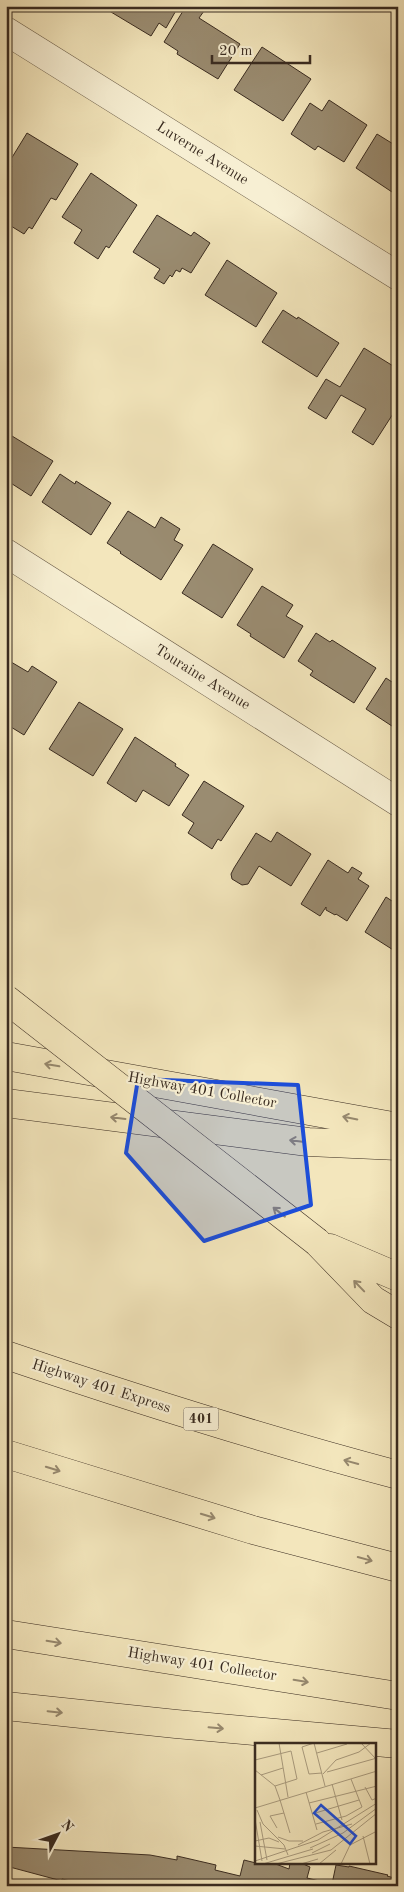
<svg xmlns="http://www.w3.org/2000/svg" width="404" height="1892" viewBox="0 0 404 1892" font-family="'Old Standard TT',serif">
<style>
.building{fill:#9a8c71;stroke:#392b20}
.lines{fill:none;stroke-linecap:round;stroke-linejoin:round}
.street-casing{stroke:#685a47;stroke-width:29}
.highway-casing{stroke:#392b20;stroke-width:29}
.street{stroke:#f7efd3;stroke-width:28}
.highway{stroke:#f3e6bc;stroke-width:28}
.highway-bridge-casing{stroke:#392b20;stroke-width:29;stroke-linecap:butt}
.highway-bridge{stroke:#f3e6bc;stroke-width:28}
.oneway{stroke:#96886e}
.marked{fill:#1d4ed8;fill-opacity:0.2;stroke:#1d4ed8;stroke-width:4;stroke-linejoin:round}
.labels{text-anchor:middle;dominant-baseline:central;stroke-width:4.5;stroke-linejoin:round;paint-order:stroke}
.shield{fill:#f7efd3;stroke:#726656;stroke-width:1}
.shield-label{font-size:14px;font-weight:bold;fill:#392b20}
.street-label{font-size:15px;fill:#392b20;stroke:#f7efd3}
.inset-road{fill:none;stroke:#a99b7e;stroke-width:1}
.view{fill:#1d4ed8;fill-opacity:0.15;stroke:#1d4ed8;stroke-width:2.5}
.inset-edge{fill:none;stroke:#392b20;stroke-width:2.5}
</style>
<rect width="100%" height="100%" fill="#f3e6bc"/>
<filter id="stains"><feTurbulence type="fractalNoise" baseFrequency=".004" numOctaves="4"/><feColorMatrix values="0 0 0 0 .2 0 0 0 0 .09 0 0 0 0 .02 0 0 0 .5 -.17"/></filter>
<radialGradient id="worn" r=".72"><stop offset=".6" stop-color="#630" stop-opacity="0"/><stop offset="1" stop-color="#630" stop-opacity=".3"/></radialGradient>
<path class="building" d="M 101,6 L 176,6 L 178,7 L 166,28 L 159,23 L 151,36 Z
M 180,6 L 195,6 L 204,11 L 199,18 L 240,44 L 218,79 L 177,54 L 178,51 L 164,42 L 183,11 L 179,8 Z
M 262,47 L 311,79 L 283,121 L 234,90 Z
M 329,100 L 367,125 L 344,162 L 318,146 L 315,150 L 291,134 L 310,103 L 322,111 Z
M 27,133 L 78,164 L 56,200 L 51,198 L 32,229 L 29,227 L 24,234 L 6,223 L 6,174 L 12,166 L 8,164 Z
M 377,134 L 398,147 L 398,196 L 356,168 Z
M 91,173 L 137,205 L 109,248 L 106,246 L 98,259 L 74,243 L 82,230 L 62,217 Z
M 157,215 L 191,236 L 194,232 L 210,243 L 191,273 L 182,268 L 180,272 L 176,270 L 172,277 L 170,275 L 164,284 L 154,278 L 160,269 L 133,252 Z
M 227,260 L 277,293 L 256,327 L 205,295 Z
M 283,310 L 297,319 L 298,317 L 339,343 L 317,377 L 262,342 Z
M 364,348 L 398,369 L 398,406 L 373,445 L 352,432 L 366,409 L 341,395 L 326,419 L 308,408 L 326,379 L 340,387 Z
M 12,436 L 53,461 L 31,496 L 6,480 L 6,445 Z
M 60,474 L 75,484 L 76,481 L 111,503 L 91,535 L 42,502 Z
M 128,511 L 155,528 L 161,517 L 180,529 L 174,540 L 183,545 L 161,580 L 120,553 L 121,552 L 107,543 Z
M 213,544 L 253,569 L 222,618 L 182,593 Z
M 262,586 L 293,605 L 286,616 L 303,626 L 284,658 L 250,636 L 251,634 L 237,625 Z
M 316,633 L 330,642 L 332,640 L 376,668 L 354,703 L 310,675 L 313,671 L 298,661 Z
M 6,659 L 28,672 L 32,666 L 57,682 L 24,735 L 6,724 Z
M 386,678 L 398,686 L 398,730 L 366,709 Z
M 79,702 L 123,729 L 93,776 L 49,749 Z
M 135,737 L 176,764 L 175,766 L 189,775 L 169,806 L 143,790 L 136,802 L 107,783 Z
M 204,781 L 244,806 L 221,841 L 218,839 L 212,849 L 188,833 L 194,823 L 182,815 Z
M 277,832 L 311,854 L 291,886 L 259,866 L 248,884 L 242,885 L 232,879 L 231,874 L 234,868 L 256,833 L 271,842 Z
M 328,860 L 348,873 L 352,867 L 362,873 L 358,879 L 369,886 L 347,921 L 336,914 L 335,915 L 326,910 L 326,907 L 320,916 L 301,904 Z
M 386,897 L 398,905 L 398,953 L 365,932 Z
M 6,1847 L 150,1855 L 177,1860 L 177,1856 L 216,1865 L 215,1870 L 240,1876 L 244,1860 L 256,1863 L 273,1863 L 289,1869 L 290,1863 L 301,1863 L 310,1867 L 307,1878 L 332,1884 L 336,1865 L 349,1867 L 349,1866 L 388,1875 L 387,1876 L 398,1879 L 398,1885 L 91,1886 L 62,1879 L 62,1881 L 6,1866 Z"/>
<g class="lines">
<g class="street-casing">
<path id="street" d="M 6,31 L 398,276
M 6,553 L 398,802"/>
</g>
<g class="highway-casing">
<path id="highway" d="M 6,1056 L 398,1127
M 6,1103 L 308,1142 L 398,1146
M 317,1242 L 373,1300 L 398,1315
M 330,1248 L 398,1277
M 6,1355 C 136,1399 265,1440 398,1475
M 6,1454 L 253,1530 L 398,1568
M 6,1634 L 398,1696
M 6,1706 L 176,1724 L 398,1744"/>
</g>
<use href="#street" class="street"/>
<use href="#highway" class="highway"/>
<g class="highway-bridge-casing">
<path id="highway-bridge" d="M 6,999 L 317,1242"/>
</g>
<use href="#highway-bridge" class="highway-bridge"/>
</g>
<defs><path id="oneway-shaft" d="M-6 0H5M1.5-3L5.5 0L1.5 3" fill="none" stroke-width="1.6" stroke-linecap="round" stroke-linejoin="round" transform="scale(1.25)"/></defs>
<g class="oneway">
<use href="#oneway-shaft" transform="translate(52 1065) rotate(-170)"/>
<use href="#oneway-shaft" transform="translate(118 1118) rotate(-173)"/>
<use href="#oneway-shaft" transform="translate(350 1118) rotate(-169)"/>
<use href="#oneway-shaft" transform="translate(297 1141) rotate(-173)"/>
<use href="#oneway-shaft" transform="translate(279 1212) rotate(-142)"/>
<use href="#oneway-shaft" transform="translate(359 1286) rotate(-134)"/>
<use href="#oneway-shaft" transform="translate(351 1462) rotate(-165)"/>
<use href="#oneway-shaft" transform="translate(53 1469) rotate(17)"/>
<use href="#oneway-shaft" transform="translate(208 1516) rotate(17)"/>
<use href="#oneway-shaft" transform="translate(365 1559) rotate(15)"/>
<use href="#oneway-shaft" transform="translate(54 1642) rotate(9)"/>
<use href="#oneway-shaft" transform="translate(301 1681) rotate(9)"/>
<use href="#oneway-shaft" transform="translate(55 1712) rotate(6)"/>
<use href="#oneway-shaft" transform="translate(216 1728) rotate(5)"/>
</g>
<path class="marked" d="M 138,1079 L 298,1085 L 311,1205 L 204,1241 L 126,1153 Z"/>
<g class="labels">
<rect class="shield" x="183.5" y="1407.5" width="35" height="23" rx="4"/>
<g class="shield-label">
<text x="201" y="1419">401</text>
</g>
<g class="street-label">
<text transform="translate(202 154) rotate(32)">Luverne Avenue</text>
<text transform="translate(202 678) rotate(32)">Touraine Avenue</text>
<text transform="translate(202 1091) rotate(10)">Highway 401 Collector</text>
<text transform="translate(101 1387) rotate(18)">Highway 401 Express</text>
<text transform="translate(202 1665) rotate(9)">Highway 401 Collector</text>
</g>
</g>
<g transform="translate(255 1743)">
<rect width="121" height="121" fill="#f3e6bc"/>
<path class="inset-road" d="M 24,0 L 33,54M 59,0 L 47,4 L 54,31 L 67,30M 59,0 L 70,43M 106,0 L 121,16M 62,10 L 92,1M 0,17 L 36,8 L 42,36 L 20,43M 0,27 L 20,43 L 25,57M 72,29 L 122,15M 68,31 L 81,17 L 104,9 L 116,0M 6,32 L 28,25M 77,41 L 87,77M 110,44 L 117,57 L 122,55M 51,49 L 62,87M 25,57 L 35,90M 54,60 L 122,43M 0,65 L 122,28M 2,67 L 8,81 L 29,102 L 33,112M 57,71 L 104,57M 0,76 L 7,118M 5,79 L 12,117M 61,81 L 91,73 L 107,64 L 96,36M 22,85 L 15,73 L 29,70M 108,93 L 115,121M 23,94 L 34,98 L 48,98M 0,98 L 14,95 L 24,99M 43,102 L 68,89 L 97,81M 0,103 L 30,106M 55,105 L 88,90 L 122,65M 57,110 L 75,101M 0,118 L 63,97 L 122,60M 8,121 L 58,106M 21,121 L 76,107 L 122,70M 46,121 L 63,116M 64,121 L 81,107M 86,121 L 95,102 L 122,88"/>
<path class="view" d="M 66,62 L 101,93 L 95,101 L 59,70 Z"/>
<rect width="121" height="121" class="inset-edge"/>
</g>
<rect width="404" height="1892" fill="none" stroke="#f3e6bc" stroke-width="25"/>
<rect x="8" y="8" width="389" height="1877" fill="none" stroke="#392b20" stroke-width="2.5"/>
<rect x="12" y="12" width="379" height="1867" fill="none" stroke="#392b20"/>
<g transform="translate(58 1834) rotate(49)" stroke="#f7efd3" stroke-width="4" paint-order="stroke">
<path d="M0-4L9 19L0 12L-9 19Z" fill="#392b20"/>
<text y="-8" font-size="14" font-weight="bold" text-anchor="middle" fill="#392b20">N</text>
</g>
<path d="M212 55v8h98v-8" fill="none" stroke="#392b20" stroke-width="2.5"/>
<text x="219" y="55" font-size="15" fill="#392b20" stroke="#f7efd3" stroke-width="4" paint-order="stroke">20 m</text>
<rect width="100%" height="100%" filter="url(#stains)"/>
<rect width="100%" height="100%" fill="url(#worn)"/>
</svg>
